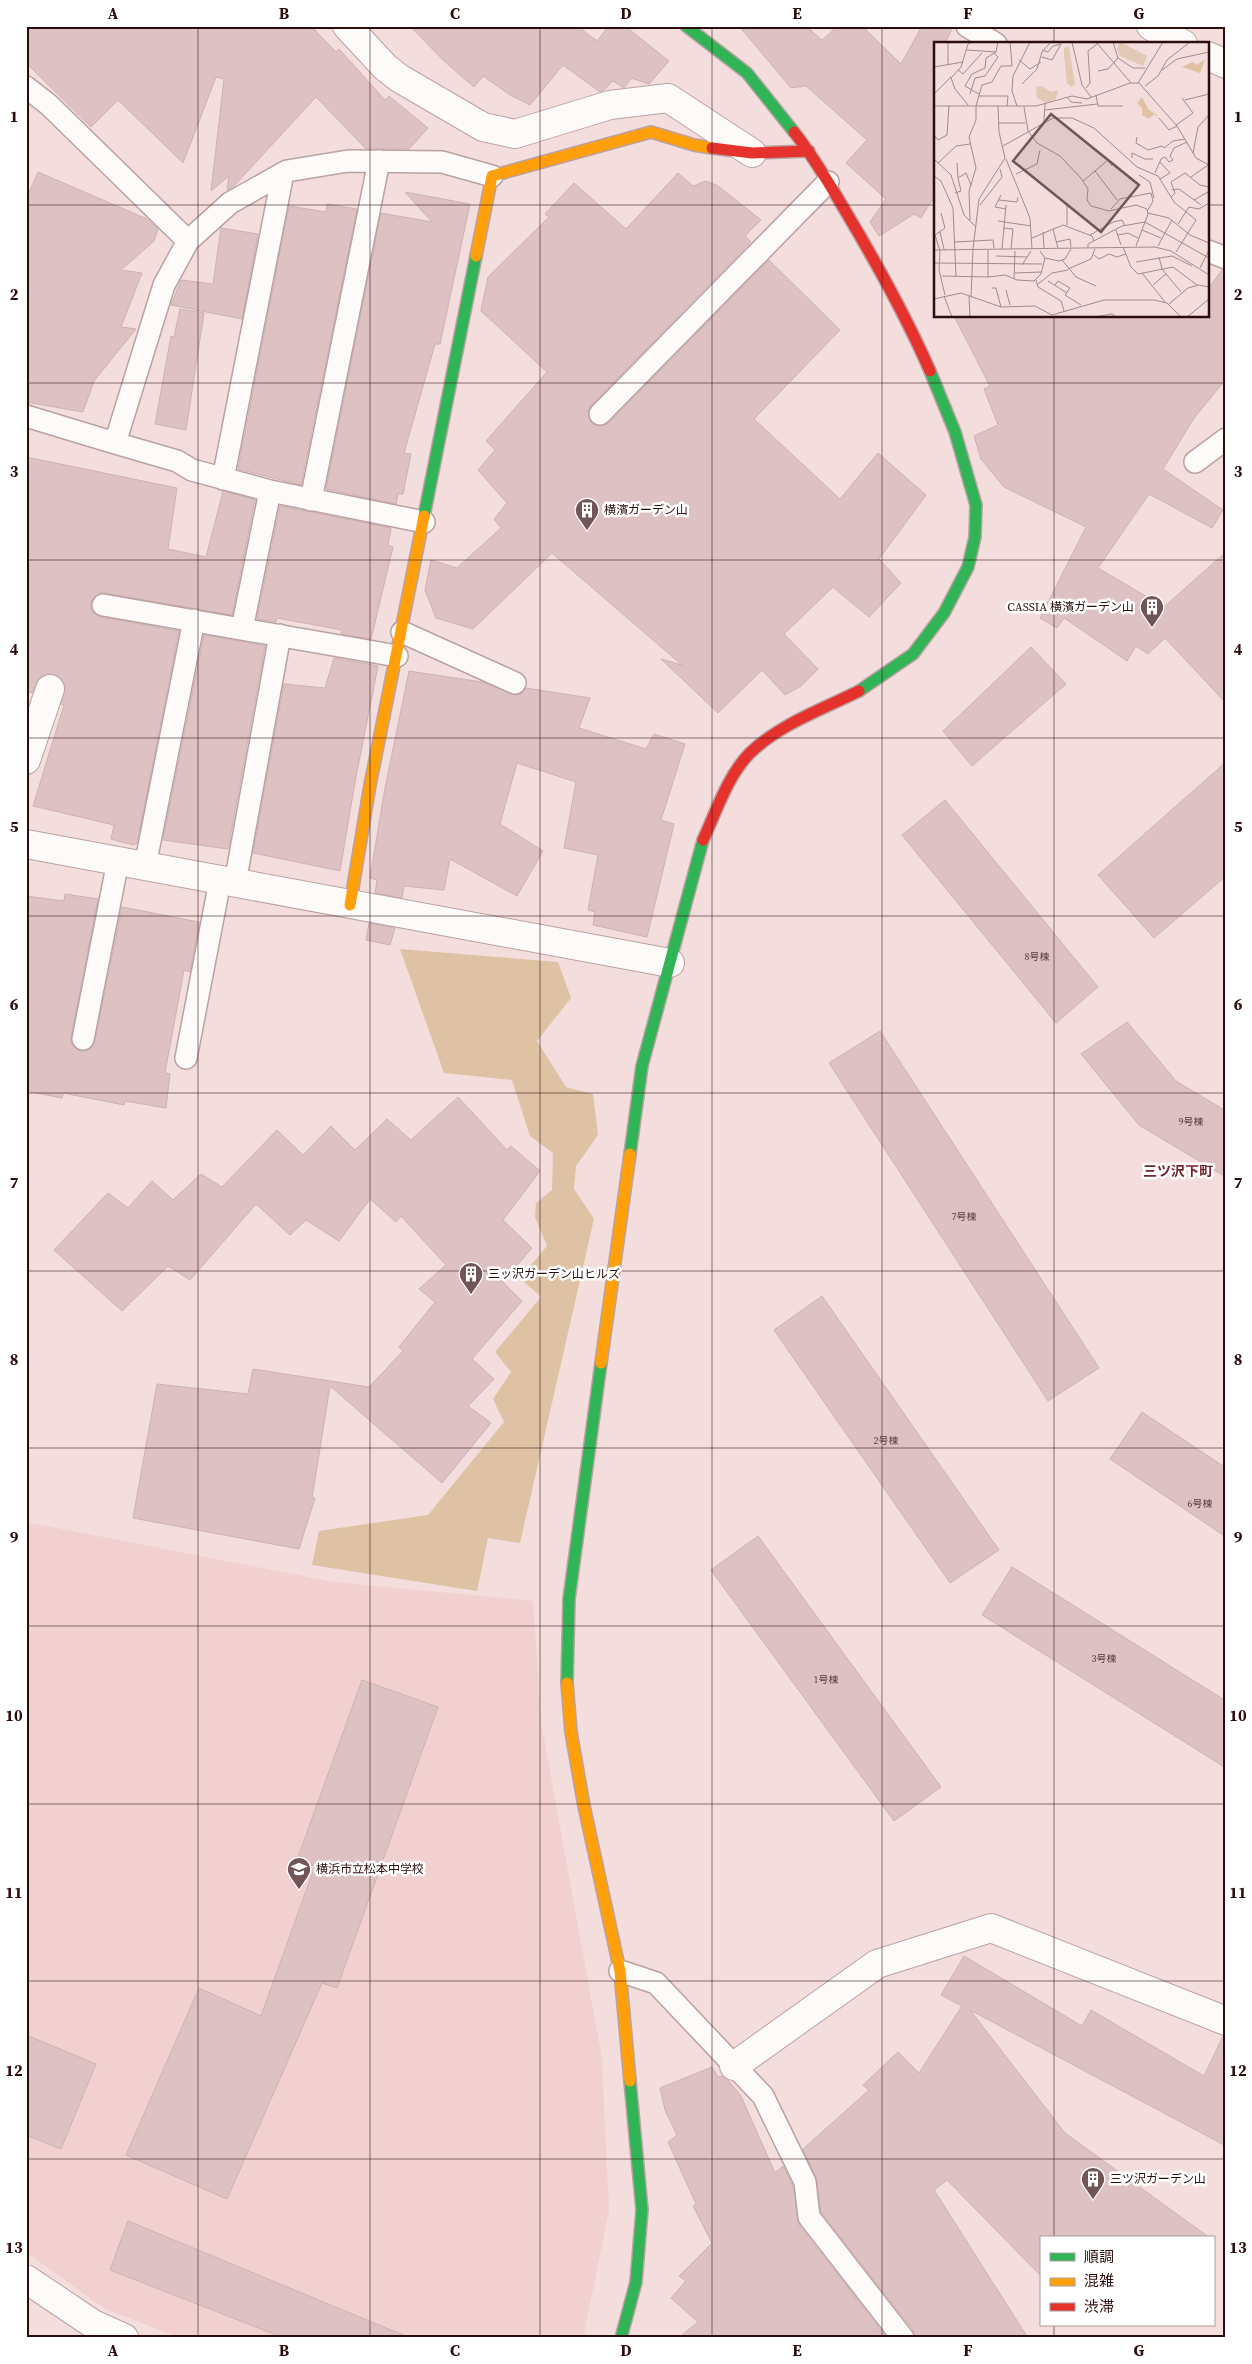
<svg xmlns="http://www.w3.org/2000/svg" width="1252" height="2364" viewBox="0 0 1252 2364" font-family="'Source Serif 4','Noto Sans JP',serif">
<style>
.built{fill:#f1d0cf}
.forest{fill:#dfc2a3}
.building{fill:#dec2c3;stroke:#cdb2b3}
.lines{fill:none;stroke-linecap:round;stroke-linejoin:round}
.lane-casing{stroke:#bba2a2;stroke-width:24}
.street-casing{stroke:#bba2a2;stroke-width:30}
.fast-casing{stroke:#bba2a2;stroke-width:14}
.slow-casing{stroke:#bba2a2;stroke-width:14}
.jam-casing{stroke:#bba2a2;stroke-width:14}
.lane{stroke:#fdfafa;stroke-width:21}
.street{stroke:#fdfafa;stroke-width:28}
.fast{stroke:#30b455;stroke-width:11}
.slow{stroke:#ff9f0a;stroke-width:11}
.jam{stroke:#e5322d;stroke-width:11}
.grid{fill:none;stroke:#2d0c0e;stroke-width:1;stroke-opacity:0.55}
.labels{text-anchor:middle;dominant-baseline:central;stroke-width:5;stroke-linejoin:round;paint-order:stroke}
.number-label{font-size:10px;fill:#593a3b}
.poi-label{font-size:12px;fill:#2d0c0e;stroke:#fff;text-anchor:start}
.neighbourhood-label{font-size:14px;font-weight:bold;fill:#73252b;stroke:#fff}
.inset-road{fill:none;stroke:#a4898a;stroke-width:1}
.view{fill:#725556;fill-opacity:0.15;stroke:#725556;stroke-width:2.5}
.inset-edge{fill:none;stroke:#2d0c0e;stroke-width:2.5}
.neatline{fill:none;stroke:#2d0c0e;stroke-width:2}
.grid-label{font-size:16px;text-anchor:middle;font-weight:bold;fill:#2d0c0e}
</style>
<rect width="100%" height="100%" fill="#f3dddd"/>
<path class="built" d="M 26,1522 L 334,1582 L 533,1601 L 541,1722 L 602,2058 L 609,2211 L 583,2338 L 181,2338 L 105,2309 L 26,2252 Z"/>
<path class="forest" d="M 400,949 L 558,962 L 571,998 L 537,1041 L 566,1087 L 593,1094 L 598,1135 L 576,1166 L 574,1189 L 594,1219 L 520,1543 L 488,1538 L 477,1591 L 312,1565 L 319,1531 L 428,1515 L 504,1422 L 493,1399 L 511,1372 L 495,1352 L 541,1297 L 520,1278 L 547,1246 L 535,1217 L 536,1203 L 552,1190 L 553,1153 L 530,1136 L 512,1080 L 444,1073 Z"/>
<path class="building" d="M 26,26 L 311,26 L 336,52 L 339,49 L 385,100 L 389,96 L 428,128 L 409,149 L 366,149 L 316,97 L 234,186 L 227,190 L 229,176 L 211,191 L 224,79 L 216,77 L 183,163 L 118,100 L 91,127 L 26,63 Z
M 410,26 L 577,26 L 597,41 L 609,26 L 625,26 L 669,61 L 649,84 L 631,78 L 624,88 L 613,81 L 604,90 L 600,92 L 563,65 L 530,105 L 510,95 L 483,76 L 474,87 L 444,61 Z
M 739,26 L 806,26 L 822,40 L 838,26 L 862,26 L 901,64 L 922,26 L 953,26 L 945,44 L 936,44 L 936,194 L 921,218 L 914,214 L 879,236 L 870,222 L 886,199 L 846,163 L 867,140 L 806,86 L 791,88 Z
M 38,172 L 147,219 L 158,229 L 154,241 L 121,270 L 142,273 L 121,327 L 136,329 L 94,381 L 83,412 L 26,402 L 26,199 Z
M 678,173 L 693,186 L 706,181 L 718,186 L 761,220 L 745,236 L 751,242 L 591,405 L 588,411 L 591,423 L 597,426 L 609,423 L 769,260 L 840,330 L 754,419 L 840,499 L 878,453 L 926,495 L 879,559 L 901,583 L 869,617 L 833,587 L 784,634 L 818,669 L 801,686 L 785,695 L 762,670 L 718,713 L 661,659 L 682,665 L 552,553 L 473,629 L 436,618 L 425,590 L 431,560 L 457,568 L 501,528 L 494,519 L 507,503 L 478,470 L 495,450 L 486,441 L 547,372 L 481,311 L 488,277 L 549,217 L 545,214 L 574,183 L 626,229 Z
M 405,192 L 470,204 L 440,344 L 435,344 L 404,453 L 411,454 L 403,494 L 398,494 L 396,504 L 326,489 L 381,213 L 432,222 Z
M 327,204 L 357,209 L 301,485 L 238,469 L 289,206 L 326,212 Z
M 221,228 L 258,234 L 242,319 L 171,305 L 181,280 L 213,284 Z
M 1222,270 L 1226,270 L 1226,379 L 1194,418 L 1163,469 L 1223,510 L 1212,528 L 1149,494 L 1098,568 L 1164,607 L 1226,552 L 1226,703 L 1165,638 L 1148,654 L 1136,646 L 1127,661 L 1064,618 L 1057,628 L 1040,618 L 1086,527 L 1004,487 L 981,459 L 974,436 L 998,425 L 984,389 L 990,386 L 954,316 L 1208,316 L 1208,289 Z
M 180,309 L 204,313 L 186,430 L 155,424 L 171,336 L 174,337 Z
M 26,457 L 177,488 L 168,549 L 206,557 L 223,491 L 255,500 L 232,615 L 105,593 L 98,593 L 91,602 L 91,610 L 100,617 L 179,631 L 137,843 L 133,845 L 111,839 L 114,825 L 33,806 L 64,705 L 61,704 L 65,686 L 61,678 L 55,674 L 47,674 L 39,678 L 32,693 L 26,691 Z
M 280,506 L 391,528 L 388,545 L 393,547 L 371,639 L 341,634 L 342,630 L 277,618 L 276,622 L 257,619 Z
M 204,635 L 265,646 L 228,849 L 163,840 Z
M 1031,647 L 1066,684 L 972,766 L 943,731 Z
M 334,658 L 378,666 L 355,782 L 340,871 L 253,853 L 284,684 L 325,688 Z
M 409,671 L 482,682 L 516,695 L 522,693 L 526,688 L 590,698 L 579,728 L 646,749 L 654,734 L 685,744 L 661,820 L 674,824 L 647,937 L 593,925 L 595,912 L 588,910 L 598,855 L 564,848 L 576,782 L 517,763 L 500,824 L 543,851 L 517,896 L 450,859 L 444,890 L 404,886 L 402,898 L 375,893 L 377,880 L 370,878 L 385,788 Z
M 1226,762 L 1226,876 L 1154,938 L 1098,875 Z
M 945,800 L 1098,987 L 1056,1023 L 902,835 Z
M 65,894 L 98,899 L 71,1037 L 71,1043 L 80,1051 L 87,1051 L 95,1041 L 122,907 L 199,922 L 190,972 L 184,970 L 165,1073 L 170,1074 L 166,1108 L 125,1101 L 124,1105 L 63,1093 L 62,1098 L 26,1091 L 26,896 L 64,901 Z
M 369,923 L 395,928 L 390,945 L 366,940 Z
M 1127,1022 L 1176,1081 L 1226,1111 L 1226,1177 L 1139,1125 L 1081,1054 Z
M 880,1031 L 1099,1368 L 1048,1401 L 829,1063 Z
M 458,1097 L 507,1150 L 511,1146 L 540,1171 L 503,1220 L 532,1248 L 503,1282 L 522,1301 L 472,1359 L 494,1379 L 468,1406 L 491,1423 L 442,1483 L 330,1386 L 312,1498 L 315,1498 L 299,1549 L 133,1518 L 157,1384 L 248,1394 L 253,1369 L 369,1387 L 403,1351 L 399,1347 L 435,1302 L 419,1289 L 446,1265 L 401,1216 L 396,1222 L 370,1199 L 339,1241 L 306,1220 L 290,1235 L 256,1204 L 190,1280 L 168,1266 L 122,1311 L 54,1250 L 108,1193 L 128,1208 L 152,1181 L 173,1200 L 201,1174 L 222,1187 L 277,1130 L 303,1155 L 331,1126 L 355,1150 L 387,1119 L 411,1140 Z
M 822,1296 L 999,1550 L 950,1583 L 774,1330 Z
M 1142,1412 L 1226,1468 L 1226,1537 L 1110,1459 Z
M 758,1536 L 941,1787 L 894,1821 L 711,1570 Z
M 1012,1567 L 1226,1701 L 1226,1768 L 982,1615 Z
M 362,1680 L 438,1707 L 337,1988 L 322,1983 L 227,2199 L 126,2155 L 199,1988 L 261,2016 L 315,1866 L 297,1860 Z
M 964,1956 L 1082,2026 L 1091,2010 L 1204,2076 L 1223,2036 L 1226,2036 L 1226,2146 L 970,2010 L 1065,2133 L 1210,2238 L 1041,2238 L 1041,2276 L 947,2180 L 934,2190 L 1028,2338 L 915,2338 L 913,2330 L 821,2212 L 817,2180 L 803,2149 L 869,2090 L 863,2085 L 898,2052 L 919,2073 L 962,2006 L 941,1995 Z
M 26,2035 L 96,2064 L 61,2149 L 26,2135 Z
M 712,2067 L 718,2077 L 722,2076 L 728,2080 L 741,2096 L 775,2173 L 783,2166 L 793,2186 L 799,2225 L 887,2338 L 678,2338 L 698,2322 L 671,2298 L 686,2281 L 679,2276 L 712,2243 L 693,2206 L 696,2204 L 668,2142 L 677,2135 L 665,2110 L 660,2088 Z
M 128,2221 L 408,2337 L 408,2338 L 284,2338 L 110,2270 Z"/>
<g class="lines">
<g class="lane-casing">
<path id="lane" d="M 967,26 L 996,44
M 26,87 L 49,105 L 188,241
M 1208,251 L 1226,258
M 600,414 L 828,182
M 26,416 L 115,443
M 1195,462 L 1226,439
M 223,479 L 283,173
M 311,500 L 379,161
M 424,522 L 270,491 L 192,470 L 177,461 L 115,443 L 164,285 L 188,241 L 230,203 L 287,171 L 348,161 L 442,162 L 492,176
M 103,605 L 397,656
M 242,629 L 270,491
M 402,632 L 515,683
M 145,866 L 194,620
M 235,883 L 280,635
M 83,1039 L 118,861
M 186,1058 L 220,881
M 620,1971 L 656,1983 L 763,2096 L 805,2182 L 809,2217 L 903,2338"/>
</g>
<g class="street-casing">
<path id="street" d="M 347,26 L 385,67 L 399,78 L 483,127 L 515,134 L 610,105 L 668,98 L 752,153
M 1151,26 L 1183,44
M 1208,56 L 1226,64
M 26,760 L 50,689
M 26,844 L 670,963
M 734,2066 L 877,1964 L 991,1928 L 1226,2021
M 26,2279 L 93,2324 L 124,2338"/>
</g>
<g class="fast-casing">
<path id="fast" d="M 686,26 L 747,73 L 794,132
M 424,516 L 476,256
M 859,691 L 913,654 L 944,613 L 968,567 L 975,537 L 976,505 L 955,432 L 930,371
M 630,1154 L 642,1066 L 703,840
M 567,1683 L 569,1599 L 601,1363
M 621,2338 L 636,2282 L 642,2210 L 630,2081"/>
</g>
<g class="slow-casing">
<path id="slow" d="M 476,256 L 492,176 L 651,132 L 694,145 L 712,148
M 350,905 L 370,785 L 424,516
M 601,1363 L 630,1154
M 567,1683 L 571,1732 L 584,1806 L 620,1971 L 630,2081"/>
</g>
<g class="jam-casing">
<path id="jam" d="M 794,132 C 814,157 830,185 846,212 C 877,264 906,316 930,371
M 712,148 L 752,153 L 809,151
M 703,840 C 716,812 728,775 750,753 C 780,724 823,709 859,691"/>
</g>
<use href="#lane" class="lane"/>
<use href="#street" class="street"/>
<use href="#fast" class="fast"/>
<use href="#slow" class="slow"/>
<use href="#jam" class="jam"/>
</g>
<path class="grid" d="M 198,26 L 198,2338M 370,26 L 370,2338M 540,26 L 540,2338M 712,26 L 712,2338M 882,26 L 882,2338M 1054,26 L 1054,44M 26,205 L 936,205M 1208,205 L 1226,205M 1054,316 L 1054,2238M 26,383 L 1226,383M 26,560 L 1226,560M 26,738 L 1226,738M 26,916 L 1226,916M 26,1093 L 1226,1093M 26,1271 L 1226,1271M 26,1448 L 1226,1448M 26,1626 L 1226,1626M 26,1804 L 1226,1804M 26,1981 L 1226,1981M 26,2159 L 1226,2159M 1054,2325 L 1054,2338"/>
<defs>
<g id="building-pin" transform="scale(1.25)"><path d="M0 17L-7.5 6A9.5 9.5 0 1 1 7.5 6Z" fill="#725556" stroke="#fff"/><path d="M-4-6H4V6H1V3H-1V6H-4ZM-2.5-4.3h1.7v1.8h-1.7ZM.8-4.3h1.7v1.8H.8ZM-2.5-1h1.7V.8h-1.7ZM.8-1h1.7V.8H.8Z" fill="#fff"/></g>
<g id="school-pin" transform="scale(1.25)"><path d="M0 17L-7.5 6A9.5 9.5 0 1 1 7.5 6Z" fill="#725556" stroke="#fff"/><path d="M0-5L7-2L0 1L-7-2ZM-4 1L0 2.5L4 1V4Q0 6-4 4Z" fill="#fff"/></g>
</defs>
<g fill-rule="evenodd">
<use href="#building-pin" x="587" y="510"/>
<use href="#building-pin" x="1152" y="607"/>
<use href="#building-pin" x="471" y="1274"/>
<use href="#school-pin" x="299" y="1869"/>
<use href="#building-pin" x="1093" y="2179"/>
</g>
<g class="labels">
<g class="number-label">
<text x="1037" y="956">8号棟</text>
<text x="1191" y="1121">9号棟</text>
<text x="964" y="1216">7号棟</text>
<text x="886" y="1440">2号棟</text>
<text x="1200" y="1503">6号棟</text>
<text x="1104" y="1658">3号棟</text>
<text x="826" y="1679">1号棟</text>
</g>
<g class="poi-label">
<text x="604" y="510">横濱ガーデン山</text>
<text x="1134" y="607" text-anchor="end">CASSIA 横濱ガーデン山</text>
<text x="488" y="1274">三ッ沢ガーデン山ヒルズ</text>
<text x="316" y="1869">横浜市立松本中学校</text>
<text x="1110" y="2179">三ツ沢ガーデン山</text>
</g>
<g class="neighbourhood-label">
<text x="1178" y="1171">三ツ沢下町</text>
</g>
</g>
<g transform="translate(934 42)">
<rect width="275" height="275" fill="#f3dddd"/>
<path d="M 186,0 L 213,14 L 209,24 L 186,14 L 183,7 ZM 135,4 L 141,43 L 137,45 L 133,41 L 130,13 L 130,6 ZM 108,44 L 117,50 L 124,48 L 122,57 L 112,61 L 103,56 L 102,45 Z" fill="#e1c9b4"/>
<path d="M 271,17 L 266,31 L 248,25 L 258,20 L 263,23 ZM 208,55 L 215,68 L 223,73 L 223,75 L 220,72 L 215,77 L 208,73 L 208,66 L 203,61 Z" fill="#dfc2a3"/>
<path class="inset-road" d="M 138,0 L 148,43 L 157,55M 162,0 L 197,41M 179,0 L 184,16 L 199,26 L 211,26M 33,8 L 62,10M 108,15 L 118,18 L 127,2 L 119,4 L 114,10 L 108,8M 85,18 L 96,27 L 107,20M 14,22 L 14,1 L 19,0M 0,25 L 29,20M 24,28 L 29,32 L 48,11M 228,28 L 243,17 L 275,10M 164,29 L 174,27 L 184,16M 204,41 L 229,0M 88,42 L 103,27 L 108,10 L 117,0M 211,44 L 224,34 L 233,18 L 256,0M 152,46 L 156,41 L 154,9 L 163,2M 0,52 L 17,35M 36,52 L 41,36 L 51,34 L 64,15 L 60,11M 45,52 L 31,44 L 38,32 L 51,26 L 52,16 L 62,10 L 64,0M 162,53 L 164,64 L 189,64M 45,54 L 74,54 L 73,64M 134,56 L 137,60 L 148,61M 251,58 L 275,52M 34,63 L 21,47 L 17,36 L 27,25 L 34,2 L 38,0M 0,64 L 102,64 L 138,54 L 153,57 L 196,41 L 205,41 L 243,84 L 262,116 L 275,123M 83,64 L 78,49 L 79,34 L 96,0M 90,65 L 94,89 L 103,101 L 126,114 L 146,135 L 154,147 L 153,158 L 157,164 L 175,169 L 202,163 L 213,167 L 214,172 L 202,204M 111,68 L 163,62M 225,76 L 235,88 L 243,84M 110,79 L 111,62M 65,81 L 91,81M 242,83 L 259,71 L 248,56M 0,93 L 4,98 L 13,93 L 15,63M 203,95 L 202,101 L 214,108 L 228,104 L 230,106 L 239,99 L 251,97M 69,104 L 119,76 L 138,76 L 160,86 L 203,125 L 224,134 L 240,160 L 262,178 L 242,210M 259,111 L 264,85 L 275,73M 198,116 L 198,111 L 211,117 L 219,117M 0,117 L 17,133 L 30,173 L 42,185M 72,117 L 96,176 L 98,207M 226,120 L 236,131 L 226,137M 4,121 L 22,104 L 36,102M 23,121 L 24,136M 161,129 L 183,158M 221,131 L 227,117 L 231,115 L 235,120 L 239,118 L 236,114 L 240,106 L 253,100M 82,132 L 103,122 L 106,108M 205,133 L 216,140 L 220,156M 0,134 L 7,139 L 19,166 L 22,235M 257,135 L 274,123M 149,139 L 174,118 L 178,124M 238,148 L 245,147 L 267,163M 21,151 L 27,149 L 24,136 L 32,131 L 37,143M 67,153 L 61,165 L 72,167M 237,155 L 241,151 L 237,140 L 251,131 L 266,143 L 275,145M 65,158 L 83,160 L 84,155M 260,158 L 274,150 L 275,156M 46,163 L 68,135 L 66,127M 133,163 L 133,183M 177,167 L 186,157 L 217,151 L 219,159 L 214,168M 214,171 L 235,176 L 256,193 L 275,201M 36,178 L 35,149 L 42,126 L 35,95 L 42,78 L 42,64 L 48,43 L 58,40 L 67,24 L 78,24 L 76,0M 64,179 L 97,184M 244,182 L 255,165 L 265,167 L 275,161M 69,186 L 79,187 L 77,207M 119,187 L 124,206M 182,188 L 187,203M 208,188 L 227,196M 0,190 L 6,209 L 5,228 L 11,253M 6,190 L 10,207M 109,190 L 110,206M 1,193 L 11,186 L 7,171M 156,193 L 179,180 L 188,178 L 191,184M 184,193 L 194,191 L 204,196M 98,196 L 129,183 L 158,194 L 160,199M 21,200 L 59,198 L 60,206M 122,200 L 136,197 L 137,205M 224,204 L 238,178M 189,205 L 197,225 L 204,232 L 239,225 L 263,243M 154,206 L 154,202 L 188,184 L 211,180 L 275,216M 39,207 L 45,157 L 71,116 L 65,90 L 64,64M 68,207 L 72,163M 0,208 L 221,205 L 237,209 L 275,233M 54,208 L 54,235 L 71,233 L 83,238 L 100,239 L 107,232 L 111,216M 106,209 L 111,216 L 125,219 L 131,217 L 137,207M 160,213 L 165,217 L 175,212 L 183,215 L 192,212M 62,214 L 93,215M 225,215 L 228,227 L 247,250M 128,218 L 142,235 L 162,244M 202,220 L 238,214 L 258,224M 0,221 L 108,222M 88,223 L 97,209M 266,226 L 275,208M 134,227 L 157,217 L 161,207M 81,231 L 107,230M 208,231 L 231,260M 8,234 L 54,235M 80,237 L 81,209M 102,238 L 104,245 L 127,259 L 130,269M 114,239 L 133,251M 104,242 L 118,231 L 134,228M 121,243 L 124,239 L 136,246 L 131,253 L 147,263M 219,243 L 232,232M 58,246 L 62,246 L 67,265M 72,248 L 76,263M 10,254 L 18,275M 35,254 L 36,275M 37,255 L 39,208M 0,257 L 27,251 L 67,265 L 101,264 L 118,273 L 170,258 L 220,258 L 233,261 L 247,275M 235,262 L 254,246 L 265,243 L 275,245M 160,275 L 178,272 L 182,275M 253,275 L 275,257"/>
<path class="view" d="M 117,72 L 205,143 L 167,190 L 79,119 Z"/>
<rect width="275" height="275" class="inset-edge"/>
</g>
<rect width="1252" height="2364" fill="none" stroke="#ffffff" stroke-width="55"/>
<rect x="1040" y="2236" width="175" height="90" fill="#ffffff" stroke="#ab9e9f"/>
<rect x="1050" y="2253" width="25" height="8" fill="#30b455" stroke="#ab9e9f"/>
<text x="1084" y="2262" font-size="15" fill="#2d0c0e">順調</text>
<rect x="1050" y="2278" width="25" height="8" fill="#ff9f0a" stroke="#ab9e9f"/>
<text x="1084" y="2286" font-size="15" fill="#2d0c0e">混雑</text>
<rect x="1050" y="2303" width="25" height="8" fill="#e5322d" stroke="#ab9e9f"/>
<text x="1084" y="2312" font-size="15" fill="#2d0c0e">渋滞</text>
<rect x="28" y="28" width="1196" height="2308" class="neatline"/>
<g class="grid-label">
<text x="113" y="19">A</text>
<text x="284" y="19">B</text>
<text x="455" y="19">C</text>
<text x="626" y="19">D</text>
<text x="797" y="19">E</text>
<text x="968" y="19">F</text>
<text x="1139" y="19">G</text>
<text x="14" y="122">1</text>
<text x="1238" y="122">1</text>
<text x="14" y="300">2</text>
<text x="1238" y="300">2</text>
<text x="14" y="477">3</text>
<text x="1238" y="477">3</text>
<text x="14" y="655">4</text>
<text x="1238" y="655">4</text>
<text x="14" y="832">5</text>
<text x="1238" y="832">5</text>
<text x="14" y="1010">6</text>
<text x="1238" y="1010">6</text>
<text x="14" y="1188">7</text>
<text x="1238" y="1188">7</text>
<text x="14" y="1365">8</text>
<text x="1238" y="1365">8</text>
<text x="14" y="1543">9</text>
<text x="1238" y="1543">9</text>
<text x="14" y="1721">10</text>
<text x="1238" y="1721">10</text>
<text x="14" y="1898">11</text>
<text x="1238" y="1898">11</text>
<text x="14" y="2076">12</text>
<text x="1238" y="2076">12</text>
<text x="14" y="2253">13</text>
<text x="1238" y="2253">13</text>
<text x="113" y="2356">A</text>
<text x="284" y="2356">B</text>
<text x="455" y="2356">C</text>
<text x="626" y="2356">D</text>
<text x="797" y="2356">E</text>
<text x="968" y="2356">F</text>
<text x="1139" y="2356">G</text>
</g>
</svg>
